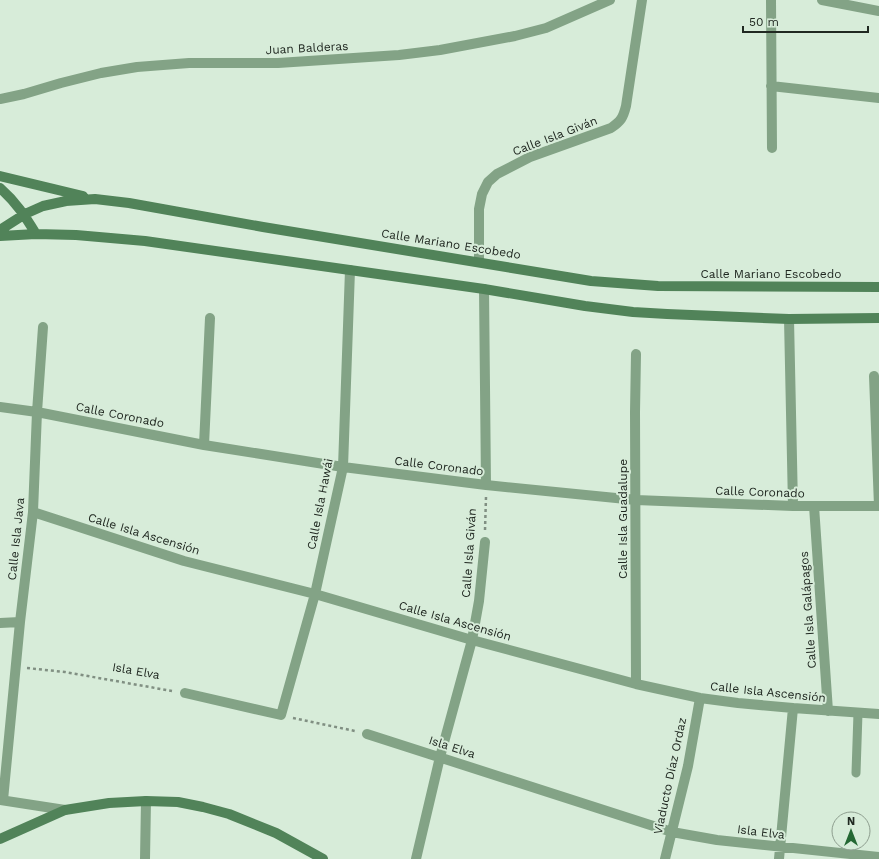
<svg xmlns="http://www.w3.org/2000/svg" width="879" height="859" viewBox="0 0 879 859" font-family="'Work Sans',sans-serif">
<style>
.lines{fill:none;stroke-linecap:round;stroke-linejoin:round}
.path{stroke:#808f82;stroke-width:2.5;stroke-dasharray:3 3;stroke-linecap:butt}
.lane{stroke:#83a386;stroke-width:9}
.street{stroke:#83a386;stroke-width:10}
.secondary{stroke:#518359;stroke-width:10}
.labels{text-anchor:middle;dominant-baseline:central;stroke-width:4;stroke-linejoin:round;paint-order:stroke}
.street-label{font-size:12px;fill:#202821;stroke:#d7ecd9}
</style>
<rect width="100%" height="100%" fill="#d7ecd9"/>
<g class="lines">
<path class="path" d="M 485,530 L 486,497
M 27,668 L 65,672 L 172,691
M 293,718 L 355,731"/>
<path class="lane" d="M 856,773 L 858,713"/>
<path class="street" d="M 771,0 L 772,148
M 822,0 L 879,11
M 771,86 L 879,98
M 0,99 L 24,94 L 61,83 L 101,73 L 137,67 L 189,63 L 278,63 L 399,55 L 440,50 L 515,36 L 546,28 L 610,0
M 479,262 L 479,209 L 482,194 L 488,182 L 497,174 L 530,157 L 611,128 C 621,121 623,118 626,106 L 642,0
M 484,289 L 486,485
M 789,319 L 793,506
M 874,376 L 879,506
M 0,407 L 37,412 L 204,445 L 343,467 L 486,485 L 636,500 L 793,506 L 879,506
M 204,445 L 210,318
M 814,506 L 828,711
M 33,512 L 184,561 L 315,594 L 472,640 L 636,684 L 700,698 L 738,703 L 793,708 L 879,714
M 0,623 L 20,622
M 636,684 L 635,412 L 636,354
M 185,693 L 281,715 L 315,594 L 343,467 L 350,270
M 367,734 L 672,832 L 717,840 L 879,857
M 0,800 L 65,810
M 3,800 L 20,622 L 33,512 L 37,412 L 43,327
M 145,859 L 146,801
M 416,859 L 440,757 L 472,640 L 479,601 L 485,542
M 665,859 L 688,766 L 700,698
M 779,859 L 793,708"/>
<path class="secondary" d="M 0,176 L 83,196
M 0,188 C 16,202 25,216 36,234
M 0,230 L 25,214 L 43,206 L 66,201 L 95,199 L 129,203 L 263,227 L 591,281 L 658,286 L 879,287
M 0,236 L 36,234 L 76,235 L 145,241 L 484,289 L 585,306 L 633,312 L 667,314 L 789,319 L 879,318
M 0,839 L 65,810 L 109,803 L 146,801 L 178,802 L 203,807 L 229,814 L 276,833 L 323,859"/>
</g>
<g class="labels">
<g class="street-label">
<text transform="translate(307 48) rotate(-3)">Juan Balderas</text>
<text transform="translate(555 136) rotate(-21)">Calle Isla Giván</text>
<text transform="translate(451 244) rotate(9)">Calle Mariano Escobedo</text>
<text x="771" y="274">Calle Mariano Escobedo</text>
<text transform="translate(120 415) rotate(11)">Calle Coronado</text>
<text transform="translate(439 466) rotate(7)">Calle Coronado</text>
<text transform="translate(760 492) rotate(2)">Calle Coronado</text>
<text transform="translate(320 504) rotate(-79)">Calle Isla Hawái</text>
<text transform="translate(623 519) rotate(-90)">Calle Isla Guadalupe</text>
<text transform="translate(144 534) rotate(17)">Calle Isla Ascensión</text>
<text transform="translate(16 539) rotate(-84)">Calle Isla Java</text>
<text transform="translate(469 553) rotate(-86)">Calle Isla Giván</text>
<text transform="translate(808 610) rotate(-94)">Calle Isla Galápagos</text>
<text transform="translate(455 621) rotate(16)">Calle Isla Ascensión</text>
<text transform="translate(136 671) rotate(10)">Isla Elva</text>
<text transform="translate(768 692) rotate(6)">Calle Isla Ascensión</text>
<text transform="translate(452 747) rotate(18)">Isla Elva</text>
<text transform="translate(670 776) rotate(-78)">Viaducto Díaz Ordaz</text>
<text transform="translate(761 832) rotate(7)">Isla Elva</text>
</g>
</g>
<g transform="translate(851 831)"><circle r="19" fill="#d7ecd9" stroke="#8e9e8f"/>
<path d="M0-3L7 15L0 10L-7 15Z" fill="#246833"/>
<text y="-6" font-size="11" font-weight="bold" text-anchor="middle" fill="#202821">N</text>
</g>
<path d="M743 26v6h125v-6" fill="none" stroke="#202821" stroke-width="2"/>
<text x="749" y="26" font-size="12" fill="#202821" stroke="#d7ecd9" stroke-width="3" paint-order="stroke">50 m</text>
</svg>
